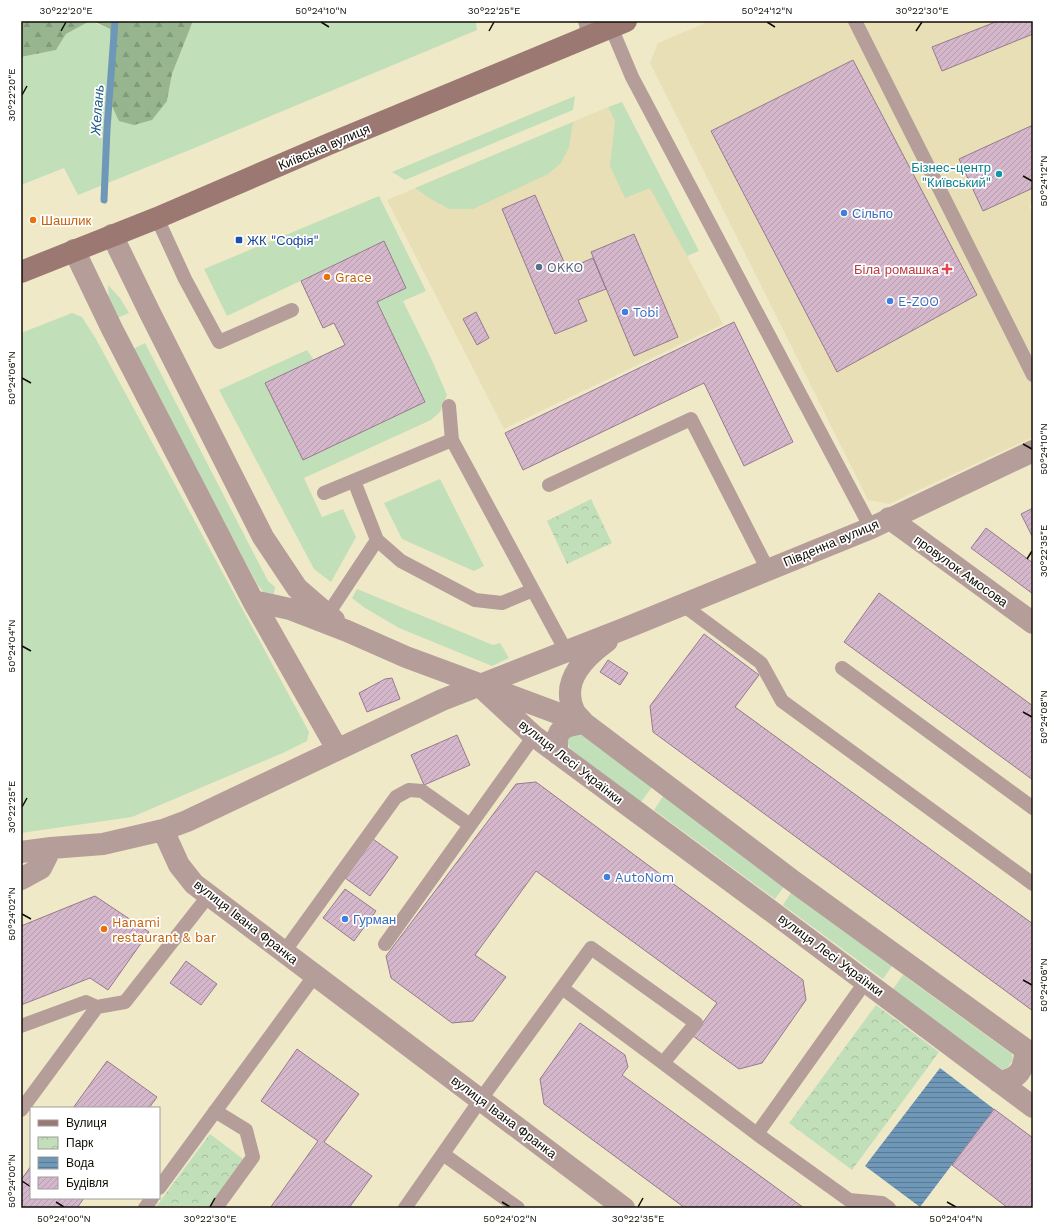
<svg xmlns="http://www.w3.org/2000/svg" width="1054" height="1229" viewBox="0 0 1054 1229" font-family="'Work Sans',sans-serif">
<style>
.built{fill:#e8dfb6}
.grass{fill:#c1dfb9}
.forest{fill:url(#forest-firs)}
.park{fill:url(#park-crowns)}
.water{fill:url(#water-rules)}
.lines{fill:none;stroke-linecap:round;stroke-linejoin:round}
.stream{stroke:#6f97b8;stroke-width:7}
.building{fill:url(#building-hatch);stroke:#957a8e}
.lane{stroke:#b59d99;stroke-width:14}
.street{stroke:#b59d99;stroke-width:22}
.secondary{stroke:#9b7972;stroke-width:22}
.ticks{fill:none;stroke:#0f0c03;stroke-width:1.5}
.culture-dot{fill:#0f9aa8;stroke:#fff;stroke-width:1.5}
.shop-dot{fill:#3f7fe0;stroke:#fff;stroke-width:1.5}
.food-dot{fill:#e8710a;stroke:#fff;stroke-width:1.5}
.transit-dot{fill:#1a4fb4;stroke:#fff;stroke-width:1.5}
.service-dot{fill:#5c6f8a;stroke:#fff;stroke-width:1.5}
.health-dot{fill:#e0444e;stroke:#fff;stroke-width:1.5}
.labels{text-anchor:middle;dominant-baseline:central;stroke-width:3.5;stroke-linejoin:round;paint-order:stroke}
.street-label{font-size:13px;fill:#0f0c03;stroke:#fff}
.culture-label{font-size:13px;fill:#0d838f;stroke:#fff;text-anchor:end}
.shop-label{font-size:13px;fill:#366cbe;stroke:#fff;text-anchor:start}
.food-label{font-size:13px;fill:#c56008;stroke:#fff;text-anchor:start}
.transit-label{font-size:13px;fill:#164399;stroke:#fff;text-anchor:start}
.service-label{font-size:13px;fill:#4e5e75;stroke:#fff;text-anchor:start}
.health-label{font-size:13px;fill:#be3a42;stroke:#fff;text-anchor:end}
.water-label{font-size:14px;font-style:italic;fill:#1b5b86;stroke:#fff}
.neatline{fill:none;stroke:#0f0c03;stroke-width:1.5}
.ticks-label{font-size:10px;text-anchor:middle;fill:#0f0c03}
</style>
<defs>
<pattern id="forest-firs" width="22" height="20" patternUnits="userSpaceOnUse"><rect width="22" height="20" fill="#97b68f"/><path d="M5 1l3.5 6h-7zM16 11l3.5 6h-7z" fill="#819b7a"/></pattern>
<pattern id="park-crowns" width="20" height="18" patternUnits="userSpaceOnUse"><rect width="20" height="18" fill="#c1dfb9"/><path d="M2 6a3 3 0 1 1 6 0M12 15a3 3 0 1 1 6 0" fill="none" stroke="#a5be9d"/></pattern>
<pattern id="water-rules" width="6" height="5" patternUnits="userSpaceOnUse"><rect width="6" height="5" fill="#6f97b8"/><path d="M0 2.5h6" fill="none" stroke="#5a7a93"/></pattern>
<pattern id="building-hatch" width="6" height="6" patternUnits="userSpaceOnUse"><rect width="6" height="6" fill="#d5b7cc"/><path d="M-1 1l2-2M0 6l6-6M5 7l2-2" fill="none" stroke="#b69cae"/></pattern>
</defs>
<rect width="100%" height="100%" fill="#f0e9c8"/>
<path class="built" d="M 710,21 L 1033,21 L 1033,204 L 1029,206 L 1033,213 L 1033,437 L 889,504 L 868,500 L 650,63 L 658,43 Z
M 608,107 L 723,324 L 504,429 L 387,200 Z"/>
<path class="grass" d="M 90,21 L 110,29 L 113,74 L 112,106 L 167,101 L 172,74 L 193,21 L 476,21 L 477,30 L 192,149 L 78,195 L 64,168 L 21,185 L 21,57 L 56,50 L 66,34 Z
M 575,96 L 573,110 L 405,180 L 392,172 Z
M 622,102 L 699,251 L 687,256 L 650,188 L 625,198 L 610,166 L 615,121 L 608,107 Z
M 573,122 L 569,147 L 561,163 L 548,174 L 473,209 L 449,209 L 431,199 L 415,188 Z
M 379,196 L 426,291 L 403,301 L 431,358 L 447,395 L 440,412 L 431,420 L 304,478 L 322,517 L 343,509 L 356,537 L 331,582 L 314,569 L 219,390 L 307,350 L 314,360 L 266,383 L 303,460 L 425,402 L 377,302 L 406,288 L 384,241 L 227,316 L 204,269 Z
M 108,285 L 120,298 L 129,313 L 117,318 L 109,303 Z
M 72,313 L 82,317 L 96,339 L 309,732 L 307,741 L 285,752 L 132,817 L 21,833 L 21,333 Z
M 145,343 L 268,581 L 275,587 L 274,594 L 265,594 L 257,584 L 133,349 Z
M 440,479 L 484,566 L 474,571 L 402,539 L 384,503 Z
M 357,589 L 493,645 L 500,643 L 509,658 L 492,666 L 399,628 L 365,608 L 352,598 Z
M 573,733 L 582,733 L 652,787 L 641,802 L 571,750 L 566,739 Z
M 664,795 L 786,884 L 775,899 L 654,810 Z
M 792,891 L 892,966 L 883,979 L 783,905 Z
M 903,975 L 1012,1054 L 1013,1060 L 1008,1067 L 1002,1070 L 893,989 Z"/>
<path class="forest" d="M 21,21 L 90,21 L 66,34 L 56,50 L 21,57 Z
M 93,21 L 193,21 L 172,74 L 167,101 L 152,120 L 134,125 L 119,121 L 112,106 L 113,74 L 110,29 Z"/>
<path class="park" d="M 591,499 L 612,543 L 567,564 L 547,521 Z
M 876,1005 L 939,1052 L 852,1170 L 789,1123 Z
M 210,1134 L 243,1159 L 208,1208 L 155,1208 Z"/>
<path class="water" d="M 940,1068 L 994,1109 L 920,1207 L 865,1166 Z"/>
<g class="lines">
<path class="stream" d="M 104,200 L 107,129 L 115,21"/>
</g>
<path class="building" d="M 998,21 L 1033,21 L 1033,34 L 942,71 L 932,47 Z
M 853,60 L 977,295 L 837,372 L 711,131 Z
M 1033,125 L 1033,188 L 983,211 L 959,159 Z
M 535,195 L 567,269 L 593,258 L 606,289 L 578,300 L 587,321 L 555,334 L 502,209 Z
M 634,234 L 678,337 L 634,356 L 591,252 Z
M 384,241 L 406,288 L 377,302 L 425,402 L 303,460 L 265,383 L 345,345 L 334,323 L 323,328 L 301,281 Z
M 476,312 L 489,338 L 477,345 L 463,319 Z
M 734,322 L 793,442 L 744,466 L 704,383 L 523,470 L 505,433 Z
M 1033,508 L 1033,538 L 1021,514 Z
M 986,528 L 1033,563 L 1033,594 L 971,548 Z
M 879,593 L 1033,706 L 1033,780 L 844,642 Z
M 704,634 L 759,675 L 735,707 L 1033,924 L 1033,1011 L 653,732 L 650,706 Z
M 608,660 L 628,673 L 620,685 L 600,672 Z
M 392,678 L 400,699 L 367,712 L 359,693 L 385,679 Z
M 457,735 L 470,765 L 424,785 L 411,755 Z
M 536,782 L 803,980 L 806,1000 L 762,1063 L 739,1069 L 693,1036 L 717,1003 L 536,871 L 475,955 L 506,977 L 473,1021 L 452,1023 L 391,978 L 386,956 L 516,784 Z
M 373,839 L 398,857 L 370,896 L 345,878 Z
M 345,889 L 376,911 L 354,941 L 323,918 Z
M 95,896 L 149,932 L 108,990 L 90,978 L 21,1005 L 21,926 Z
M 186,961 L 217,984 L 201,1005 L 170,983 Z
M 580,1023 L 625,1055 L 628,1067 L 622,1075 L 804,1208 L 685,1208 L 544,1104 L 540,1079 Z
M 297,1049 L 359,1094 L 324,1142 L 372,1176 L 349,1208 L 270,1208 L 318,1141 L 261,1101 Z
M 107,1061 L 157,1097 L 149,1108 L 73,1108 Z
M 994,1109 L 1033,1138 L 1033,1208 L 1008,1208 L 952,1165 Z
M 31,1166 L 31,1198 L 84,1198 L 77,1208 L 21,1208 L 21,1180 Z"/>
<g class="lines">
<path class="lane" d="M 585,21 L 589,36
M 855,21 L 1033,375
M 611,27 L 632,77 L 871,528
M 157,218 L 185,279 L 219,342 L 292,310
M 449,406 L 452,440 L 566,651
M 354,481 L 377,540 L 401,561 L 475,600 L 502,603 L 533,590
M 549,485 L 691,419 L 768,570
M 324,493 L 452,440
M 683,605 L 761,663 L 782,701 L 1033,884
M 328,614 L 377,540
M 842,668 L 1033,808
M 385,944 L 534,736
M 284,952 L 396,797 L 409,790 L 422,791 L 470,825
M 866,981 L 757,1134 L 849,1200 L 882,1203 L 889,1208
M 562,988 L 663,1063
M 21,1026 L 86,1002 L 97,1007 L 125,1002 L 209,895
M 21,1110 L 97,1007
M 215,1111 L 246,1130 L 253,1157 L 216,1208
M 443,1154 L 518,1208
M 159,1188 L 315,975
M 145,1208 L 152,1198
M 405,1208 L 481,1099 L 591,948 L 696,1023 L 663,1063 L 757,1134"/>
<path class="street" d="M 112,235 L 150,313 L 263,537 L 297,588 L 334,620
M 74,250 L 112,329 L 253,601 L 337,749
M 889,518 L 1033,623
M 253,601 L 290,609 L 347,631 L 406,657 L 584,723 L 793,881 L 1033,1055
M 485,691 L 534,736 L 771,911 L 1033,1107
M 584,723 C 581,719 576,715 574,711 C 560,681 585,657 607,641
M 558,754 C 554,730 561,726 584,723
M 163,830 L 179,865 L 194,884 L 624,1208
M 21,852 L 51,848 L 103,844 L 163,830 L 187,821 L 442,700 L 626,628 L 871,528 L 1033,451
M 21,879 L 41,868 L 51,848
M 999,1082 C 1019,1079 1025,1069 1025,1050"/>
<path class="secondary" d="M 21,272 L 157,218 L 329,144 L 626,21"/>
</g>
<path class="ticks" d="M 321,22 L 329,27M 767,22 L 775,27M 61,31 L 66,22M 489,31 L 494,22M 916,31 L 922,22M 22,95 L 27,86M 1023,176 L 1032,181M 22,378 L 31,383M 1023,444 L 1032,449M 1027,559 L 1032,551M 22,646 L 31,651M 1023,712 L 1032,717M 22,807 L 27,798M 22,914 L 31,919M 1023,980 L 1032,985M 22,1181 L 31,1187M 56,1202 L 64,1207M 502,1202 L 510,1207M 947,1202 L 956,1207M 210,1207 L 215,1198M 638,1207 L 643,1198"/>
<circle class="culture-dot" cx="999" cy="174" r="4"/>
<g class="shop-dot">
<circle cx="844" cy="213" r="4"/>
<circle cx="890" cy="301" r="4"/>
<circle cx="625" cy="312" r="4"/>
<circle cx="607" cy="877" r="4"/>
<circle cx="345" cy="919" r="4"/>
</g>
<g class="food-dot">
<circle cx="33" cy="220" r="4"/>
<circle cx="327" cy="277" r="4"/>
<circle cx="104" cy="929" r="4"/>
</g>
<rect class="transit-dot" x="235" y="236" width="8" height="8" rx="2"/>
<circle class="service-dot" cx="539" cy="267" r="4"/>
<path class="health-dot" d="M945 263h4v4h4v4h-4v4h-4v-4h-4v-4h4z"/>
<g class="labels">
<g class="street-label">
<text transform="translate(324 147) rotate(-23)">Київська вулиця</text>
<text transform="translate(831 543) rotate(-23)">Південна вулиця</text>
<text transform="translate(961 571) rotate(36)">провулок Амосова</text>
<text transform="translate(571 762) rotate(38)">вулиця Лесі Українки</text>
<text transform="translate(246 922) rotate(38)">вулиця Івана Франка</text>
<text transform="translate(831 955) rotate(37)">вулиця Лесі Українки</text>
<text transform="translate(504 1117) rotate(37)">вулиця Івана Франка</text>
</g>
<g class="culture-label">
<text x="991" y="167">Бізнес-центр<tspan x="991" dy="15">"Київський"</tspan></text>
</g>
<g class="shop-label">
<text x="852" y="213">Сільпо</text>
<text x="898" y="301">E-ZOO</text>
<text x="633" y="312">Tobi</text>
<text x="615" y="877">AutoNom</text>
<text x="353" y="919">Гурман</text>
</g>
<g class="food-label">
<text x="41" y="220">Шашлик</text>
<text x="335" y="277">Grace</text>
<text x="112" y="922">Hanami<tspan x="112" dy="15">restaurant &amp; bar</tspan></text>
</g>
<g class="transit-label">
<text x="247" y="240">ЖК "Софія"</text>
</g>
<g class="service-label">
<text x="547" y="267">OKKO</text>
</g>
<g class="health-label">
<text x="939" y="269">Біла ромашка</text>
</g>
<g class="water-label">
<text transform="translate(97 110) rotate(-86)">Желань</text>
</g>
</g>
<rect width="1054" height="1229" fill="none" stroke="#ffffff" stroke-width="44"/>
<rect x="30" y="1107" width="130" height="92" fill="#ffffff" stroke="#9f9e9a"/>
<rect x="38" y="1120" width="20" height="6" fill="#9b7972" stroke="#9f9e9a"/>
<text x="66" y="1127" font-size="12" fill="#0f0c03">Вулиця</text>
<rect x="38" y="1137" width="20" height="12" fill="url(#park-crowns)" stroke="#9f9e9a"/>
<text x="66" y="1147" font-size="12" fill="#0f0c03">Парк</text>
<rect x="38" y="1157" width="20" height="12" fill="url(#water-rules)" stroke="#9f9e9a"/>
<text x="66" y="1167" font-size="12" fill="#0f0c03">Вода</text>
<rect x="38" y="1177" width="20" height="12" fill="url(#building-hatch)" stroke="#9f9e9a"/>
<text x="66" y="1187" font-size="12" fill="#0f0c03">Будівля</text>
<rect x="22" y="22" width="1010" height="1185" class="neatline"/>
<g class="ticks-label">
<text x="66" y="14">30°22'20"E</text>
<text x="321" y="14">50°24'10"N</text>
<text x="494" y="14">30°22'25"E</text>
<text x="767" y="14">50°24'12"N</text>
<text x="922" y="14">30°22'30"E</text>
<text transform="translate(11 95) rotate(-90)" y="4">30°22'20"E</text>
<text transform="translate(1043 181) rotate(-90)" y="4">50°24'12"N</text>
<text transform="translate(11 378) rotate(-90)" y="4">50°24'06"N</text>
<text transform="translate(1043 449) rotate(-90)" y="4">50°24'10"N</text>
<text transform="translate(1043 551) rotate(-90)" y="4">30°22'35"E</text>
<text transform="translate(11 646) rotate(-90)" y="4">50°24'04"N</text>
<text transform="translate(1043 717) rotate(-90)" y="4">50°24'08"N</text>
<text transform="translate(11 807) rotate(-90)" y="4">30°22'25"E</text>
<text transform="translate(11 914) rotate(-90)" y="4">50°24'02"N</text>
<text transform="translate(1043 985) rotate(-90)" y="4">50°24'06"N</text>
<text transform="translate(11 1181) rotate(-90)" y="4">50°24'00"N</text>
<text x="64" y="1222">50°24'00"N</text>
<text x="210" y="1222">30°22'30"E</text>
<text x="510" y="1222">50°24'02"N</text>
<text x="638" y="1222">30°22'35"E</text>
<text x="956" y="1222">50°24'04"N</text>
</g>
</svg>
